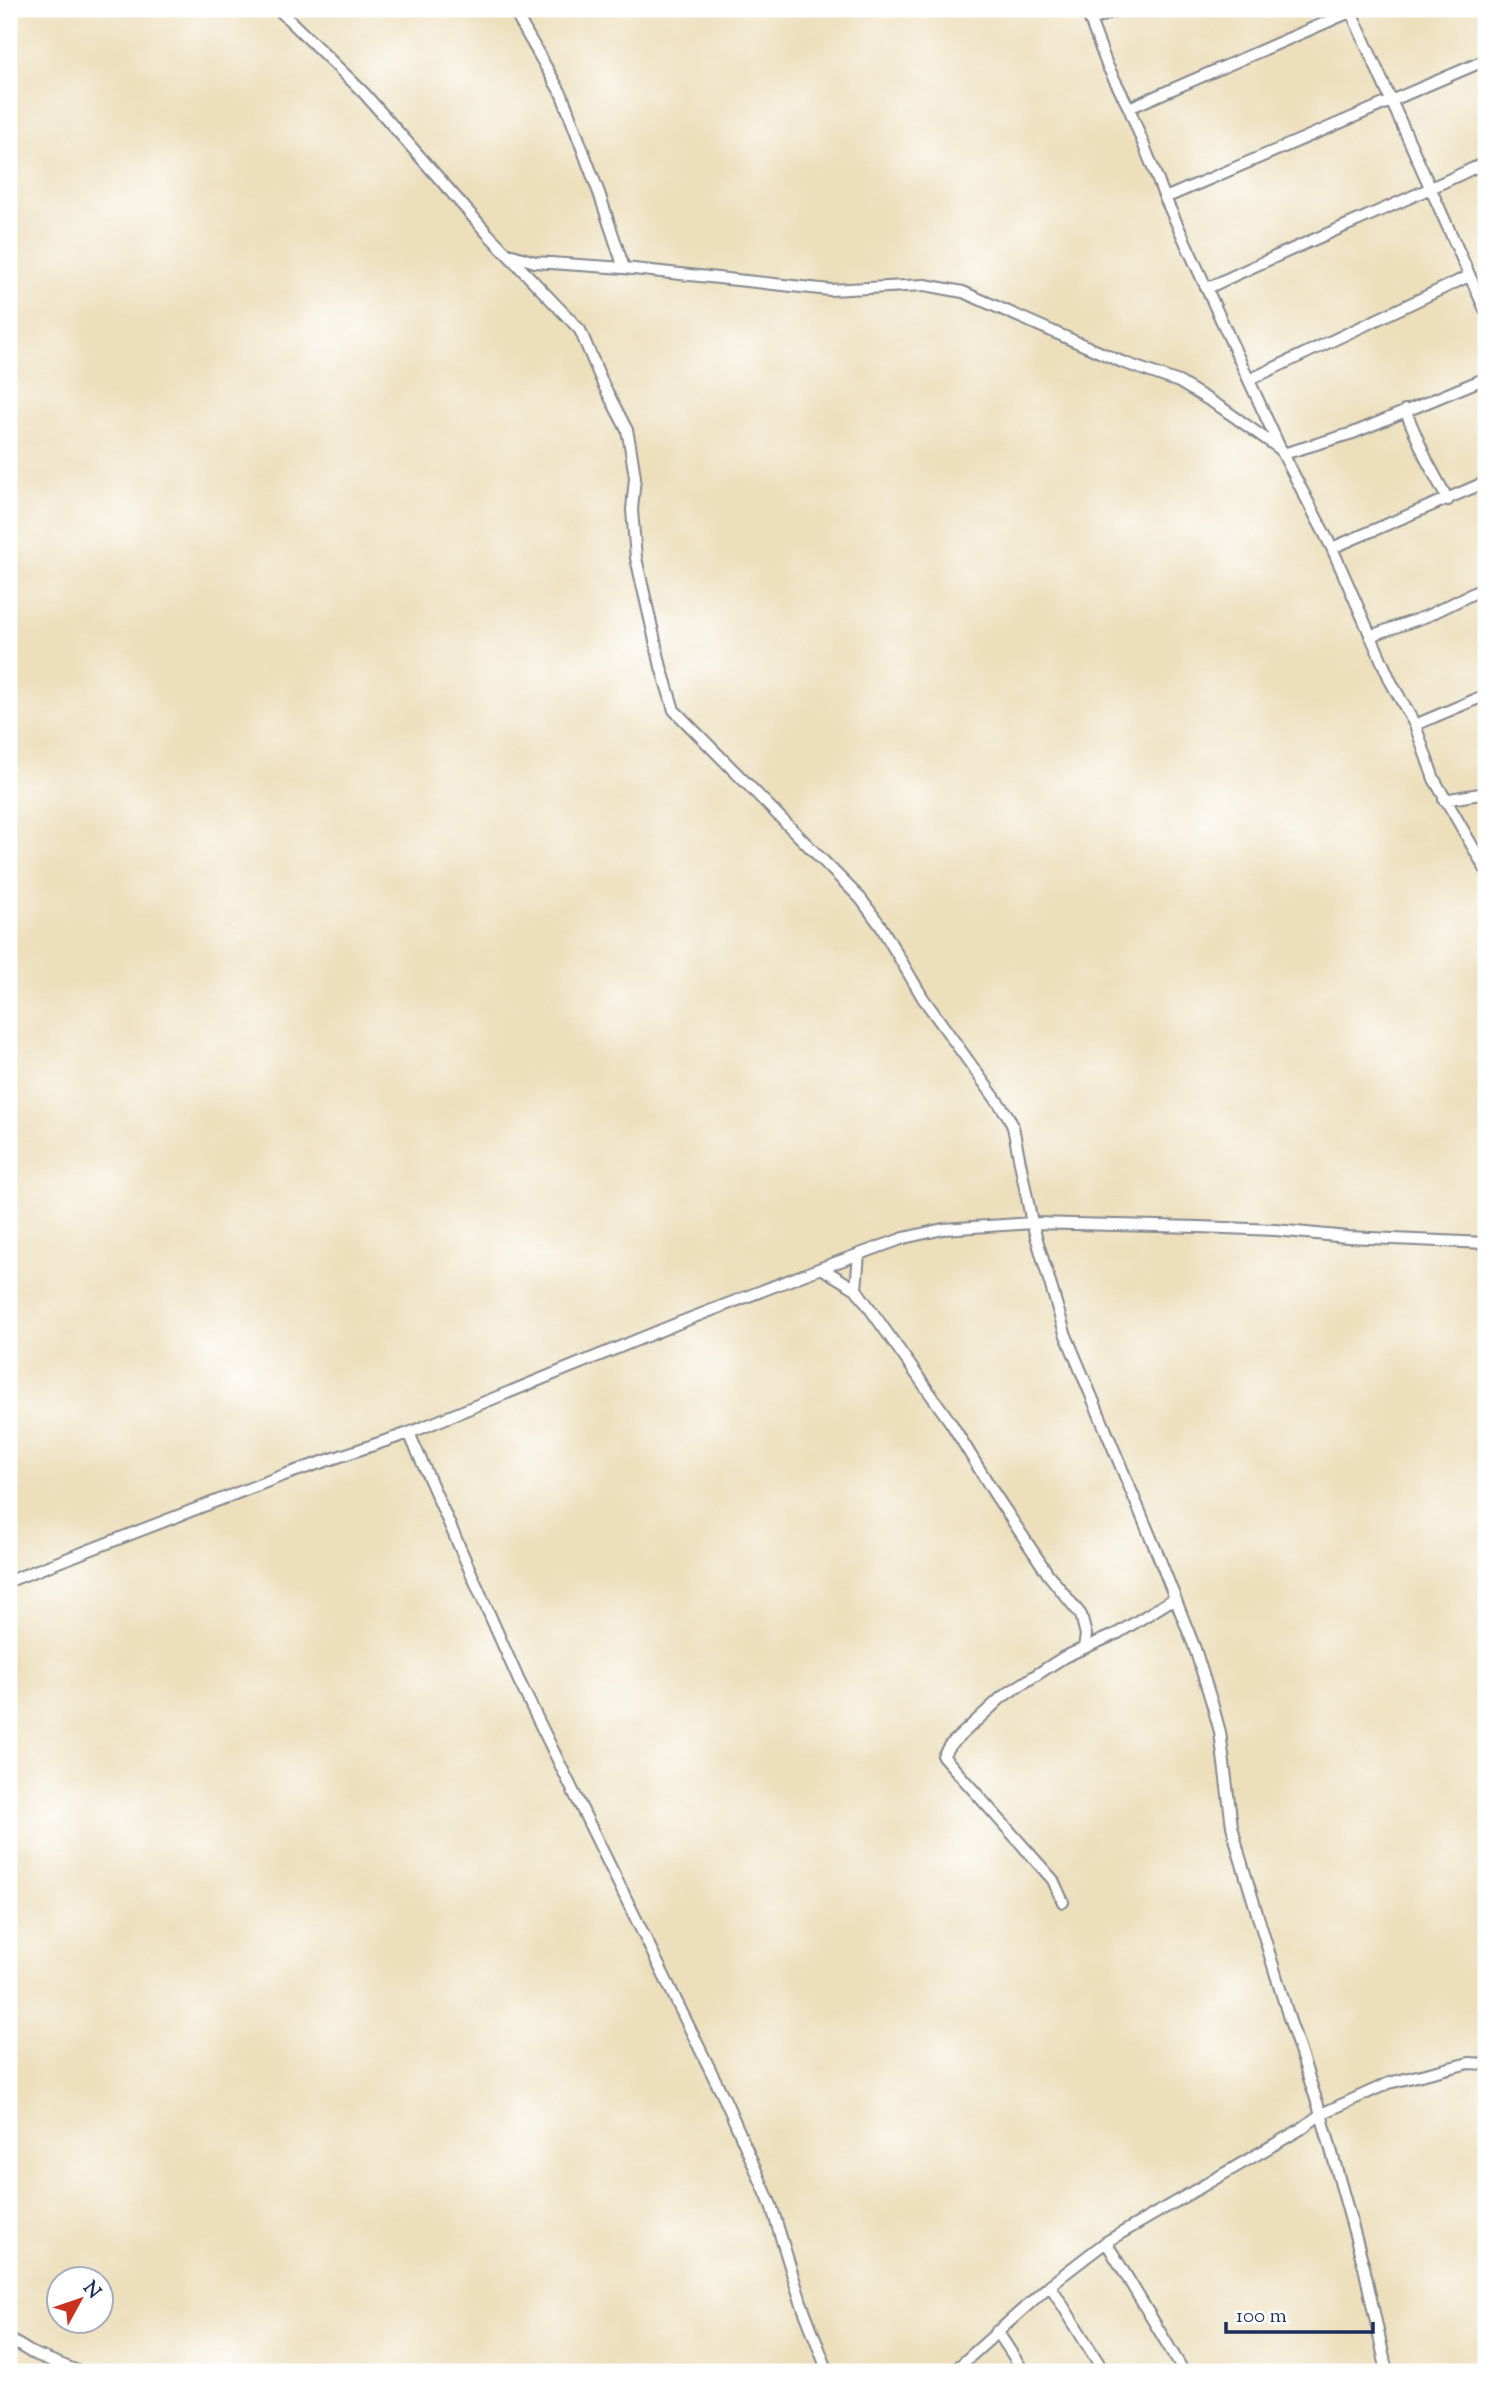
<svg xmlns="http://www.w3.org/2000/svg" width="1495" height="2381" viewBox="0 0 1495 2381" font-family="'Sorts Mill Goudy',serif">
<style>
.lines{fill:none;stroke-linecap:round;stroke-linejoin:round}
.minor-casing{stroke:#84878d;stroke-width:14}
.minor{stroke:#fff;stroke-width:10}
</style>
<rect width="100%" height="100%" fill="#fff"/>
<filter id="ink" filterUnits="userSpaceOnUse"><feTurbulence type="fractalNoise" baseFrequency=".0143" numOctaves="2"/><feDisplacementMap in="SourceGraphic" scale="14" xChannelSelector="R" yChannelSelector="G"/><feConvolveMatrix kernelMatrix="1 2 1 2 8 2 1 2 1" color-interpolation-filters="sRGB"/></filter>
<filter id="wash" filterUnits="userSpaceOnUse"><feTurbulence type="fractalNoise" baseFrequency=".00686" numOctaves="4" result="noise"/><feDisplacementMap in="SourceGraphic" scale="28" xChannelSelector="R" yChannelSelector="G"/><feGaussianBlur stdDeviation="1.57" result="paint"/><feColorMatrix in="noise" values="0 0 0 0 0 0 0 0 0 0 0 0 0 0 0 0 0 1.4 0 .05"/><feComposite in="paint" operator="in"/></filter>
<g filter="url(#wash)">
<rect width="100%" height="100%" fill="#eddfbc"/>
</g>
<g filter="url(#ink)">
<g class="lines">
<g class="minor-casing">
<path id="minor" d="M 278,9 L 363,92 L 488,234 L 580,330 L 603,384 L 627,430 L 630,445 L 635,477 L 632,510 L 636,558 L 661,667 L 674,710 L 861,899 L 880,925 L 923,998 L 1008,1116 L 1013,1127 L 1032,1223 L 1065,1333 L 1156,1550 L 1194,1646 L 1212,1703 L 1220,1732 L 1232,1826 L 1239,1854 L 1289,2018 L 1321,2114 L 1364,2267 L 1387,2372
M 513,9 L 562,95 L 599,193 L 624,268
M 1086,9 L 1107,65 L 1129,108 L 1165,198 L 1281,450 L 1332,548 L 1391,682 L 1415,725 L 1434,779 L 1486,870
M 1350,9 L 1486,312
M 1092,20 L 1119,9
M 1129,108 L 1357,9
M 1165,198 L 1486,60
M 512,255 L 535,262 L 624,268 L 830,290 L 925,285 L 963,292 L 1122,362 L 1179,382 L 1222,408 L 1280,449
M 1208,288 C 1300,243 1395,207 1486,162
M 1249,380 L 1469,276
M 1405,410 L 1427,461 L 1448,500
M 1283,454 L 1353,433 L 1486,378
M 1332,548 L 1486,482
M 1370,636 L 1427,616 L 1486,587
M 1415,725 L 1486,695
M 1444,800 L 1486,793
M 859,1254 L 856,1289 L 951,1423 L 994,1493 L 1048,1574 L 1081,1615 L 1086,1635 L 1084,1648
M 821,1268 L 856,1289
M 409,1433 L 519,1681 L 727,2104 L 771,2205 L 801,2302 L 828,2372
M 9,1581 L 284,1475 L 409,1433 L 681,1322 L 821,1268 L 904,1238 L 943,1229 L 1032,1223 L 1199,1227 L 1276,1230 L 1347,1237 L 1486,1243
M 1063,1902 L 1053,1880 L 943,1756 L 949,1746 L 1002,1697 L 1064,1657 L 1118,1633 L 1175,1598
M 1106,2242 L 1184,2372
M 1050,2285 L 1104,2372
M 997,2331 L 1024,2372
M 9,2339 L 32,2353 L 80,2372
M 953,2372 L 1050,2285 L 1106,2242 L 1301,2129 L 1321,2114 L 1389,2083 L 1469,2063 L 1486,2064"/>
</g>
<use href="#minor" class="minor"/>
</g>
</g>
<rect width="1495" height="2381" fill="none" stroke="#fff" stroke-width="35"/>
<g transform="translate(80 2300) rotate(50)"><circle r="33" fill="#ffffff" stroke="#a4acbf" stroke-width="2"/>
<path d="M0-5L12 26L0 18L-12 26Z" fill="#c8321e"/>
<text y="-10" font-size="19" font-weight="bold" text-anchor="middle" fill="#1b2f5e">N</text>
</g>
<path d="M1226 2322v10h147v-10" fill="none" stroke="#1b2f5e" stroke-width="3.5"/>
<text x="1236" y="2322" font-size="21" fill="#1b2f5e" stroke="#ffffff" stroke-width="5" paint-order="stroke">100 m</text>
</svg>
